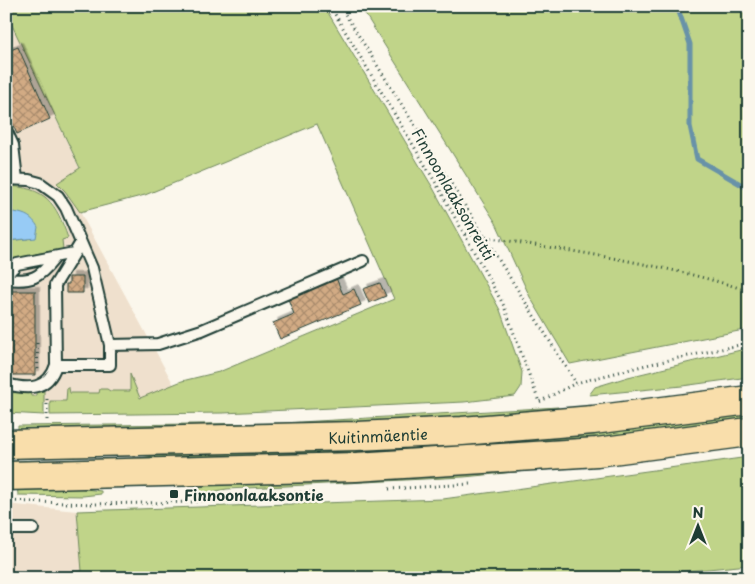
<svg xmlns="http://www.w3.org/2000/svg" width="755" height="584" viewBox="0 0 755 584" font-family="'Playpen Sans',sans-serif">
<style>
.built{fill:#efe0cd}
.grass{fill:#c0d489;stroke:#70885e}
.water{fill:#97cbf5;stroke:#6792a8}
.lines{fill:none;stroke-linecap:round;stroke-linejoin:round}
.stream{stroke:#6792a8;stroke-width:5}
.building{fill:url(#building-cross-hatch);stroke:#1f3d34;filter:url(#shadow)}
.service-casing{stroke:#1f3d34;stroke-width:14}
.primary-casing{stroke:#1f3d34;stroke-width:31}
.path{stroke:#1f3d34;stroke-width:3;stroke-dasharray:1 4;stroke-linecap:butt}
.service{stroke:#fbf7ec;stroke-width:10}
.primary{stroke:#f9deab;stroke-width:28}
.poi-dot{fill:#1f3d34;stroke:#fbf7ec;stroke-width:2}
.labels{text-anchor:middle;dominant-baseline:central;stroke-width:4.5;stroke-linejoin:round;paint-order:stroke}
.street-label{font-size:15px;fill:#1f3d34;stroke:#fbf7ec}
.poi-label{font-size:15px;font-weight:bold;fill:#1f3d34;stroke:#fbf7ec;text-anchor:start}
</style>
<defs>
<pattern id="building-cross-hatch" width="8" height="8" patternUnits="userSpaceOnUse" patternTransform="scale(1.25)"><rect width="8" height="8" fill="#d2ab84"/><path d="M0 0l8 8M0 8l8-8" fill="none" stroke="#aa8c6d"/></pattern>
<filter id="shadow"><feDropShadow dx="4.5" dy="-4.5" stdDeviation="0" flood-color="#0004"/></filter>
</defs>
<rect width="100%" height="100%" fill="#fbf7ec"/>
<filter id="ink" filterUnits="userSpaceOnUse"><feTurbulence type="fractalNoise" baseFrequency=".02" numOctaves="2"/><feDisplacementMap in="SourceGraphic" scale="10" xChannelSelector="R" yChannelSelector="G"/><feConvolveMatrix kernelMatrix="1 2 1 2 8 2 1 2 1" color-interpolation-filters="sRGB"/></filter>
<g filter="url(#ink)">
<path class="built" d="M 10,21 L 80,169 L 57,184 L 65,191 L 80,212 L 182,400 L 20,404 L 6,398 L 6,254 L 68,238 L 64,222 L 52,202 L 21,186 L 6,186 L 6,22 Z
M 6,504 L 77,511 L 83,571 L 6,578 Z"/>
<path class="grass" d="M 6,6 L 324,6 L 433,188 L 500,310 L 522,372 L 521,387 L 515,396 L 464,402 L 223,413 L 50,415 L 50,401 L 66,401 L 67,388 L 69,388 L 70,393 L 99,393 L 100,389 L 107,389 L 110,391 L 130,391 L 130,374 L 140,398 L 182,381 L 219,372 L 394,299 L 317,124 L 145,195 L 80,212 L 65,191 L 57,183 L 80,168 L 10,21 L 6,22 Z
M 360,6 L 749,6 L 749,329 L 570,364 L 530,297 L 496,223 Z
M 6,186 C 46,187 56,203 68,238 L 62,240 L 63,249 L 52,254 L 51,251 L 35,254 L 36,258 L 13,261 L 6,267 L 6,241 L 28,239 L 14,212 L 6,215 Z
M 749,348 L 749,377 L 682,386 L 589,395 L 595,387 L 628,377 Z
M 44,391 L 44,415 L 6,413 L 6,393 L 30,392 L 31,396 L 36,396 L 36,392 Z
M 558,407 L 559,412 L 474,419 L 18,434 L 18,426 L 283,423 Z
M 749,410 L 749,421 L 619,437 L 444,452 L 124,460 L 184,452 Z
M 749,457 L 749,565 L 615,578 L 10,578 L 82,571 L 77,511 L 443,499 Z
M 567,467 L 464,477 L 227,489 L 195,495 L 195,488 L 219,483 Z
M 17,484 L 54,485 L 101,491 L 101,494 L 83,496 L 18,495 Z"/>
<path class="water" d="M 14,212 C 26,214 32,217 38,227 L 36,238 L 6,241 L 6,215 Z"/>
<g class="lines">
<path class="stream" d="M 677,6 L 690,44 L 690,126 L 697,159 L 749,189"/>
</g>
<path class="building" d="M 18,47 L 50,119 L 17,134 L 6,110 L 6,52 Z
M 69,277 L 83,277 L 83,293 L 66,293 L 66,284 L 69,284 Z
M 336,278 L 343,294 L 354,289 L 361,305 L 280,339 L 273,323 L 294,314 L 288,299 Z
M 380,283 L 386,296 L 369,303 L 363,289 Z
M 6,291 L 35,291 L 35,375 L 6,375 Z"/>
<g class="lines">
<g class="service-casing">
<path id="service" d="M 6,130 L 13,145 L 17,179
M 6,179 L 29,180 L 40,183 L 58,196 L 66,208 L 92,268 L 110,345 L 110,365 L 56,365 L 55,285 L 80,244
M 6,275 L 17,264 L 74,253
M 6,279 C 32,282 39,278 54,259
M 110,345 L 158,344 L 202,330 L 363,261
M 6,384 C 29,390 48,390 56,365
M 6,529 L 33,529"/>
</g>
<g class="primary-casing">
<g id="primary">
<path id="s1" d="M 6,444 L 357,436 L 462,431 L 593,420 L 749,400"/>
<path d="M 6,476 L 356,467 L 597,452 L 749,432"/>
</g>
</g>
<path class="path" d="M 330,6 L 437,185 L 504,306 L 539,402 L 576,383 L 646,365 L 749,343
M 340,6 L 576,383
M 466,234 C 561,250 656,261 749,291
M 37,343 L 38,372
M 47,420 L 47,396
M 389,489 L 470,484
M 6,501 L 94,504 L 195,502 L 228,495 L 311,492"/>
<use href="#service" class="service"/>
<use href="#primary" class="primary"/>
</g>
</g>
<rect class="poi-dot" x="169" y="489" width="10" height="10" rx="2.5"/>
<g class="labels">
<g class="street-label">
<text transform="translate(454 194) rotate(60)">Finnoonlaaksonreitti</text>
<text stroke="none"><textPath href="#s1" startOffset="372">Kuitinmäentie</textPath></text>
</g>
<g class="poi-label">
<text x="184" y="494">Finnoonlaaksontie</text>
</g>
</g>
<rect width="755" height="584" fill="none" stroke="#fbf7ec" stroke-width="25"/>
<rect x="12" y="12" width="730" height="559" fill="none" stroke="#1f3d34" stroke-width="2" filter="url(#ink)"/>
<g transform="translate(698 526)" stroke="#fbf7ec" stroke-width="4" paint-order="stroke">
<path d="M0-4L9 19L0 12L-9 19Z" fill="#1f3d34"/>
<text y="-8" font-size="14" font-weight="bold" text-anchor="middle" fill="#1f3d34">N</text>
</g>
</svg>
